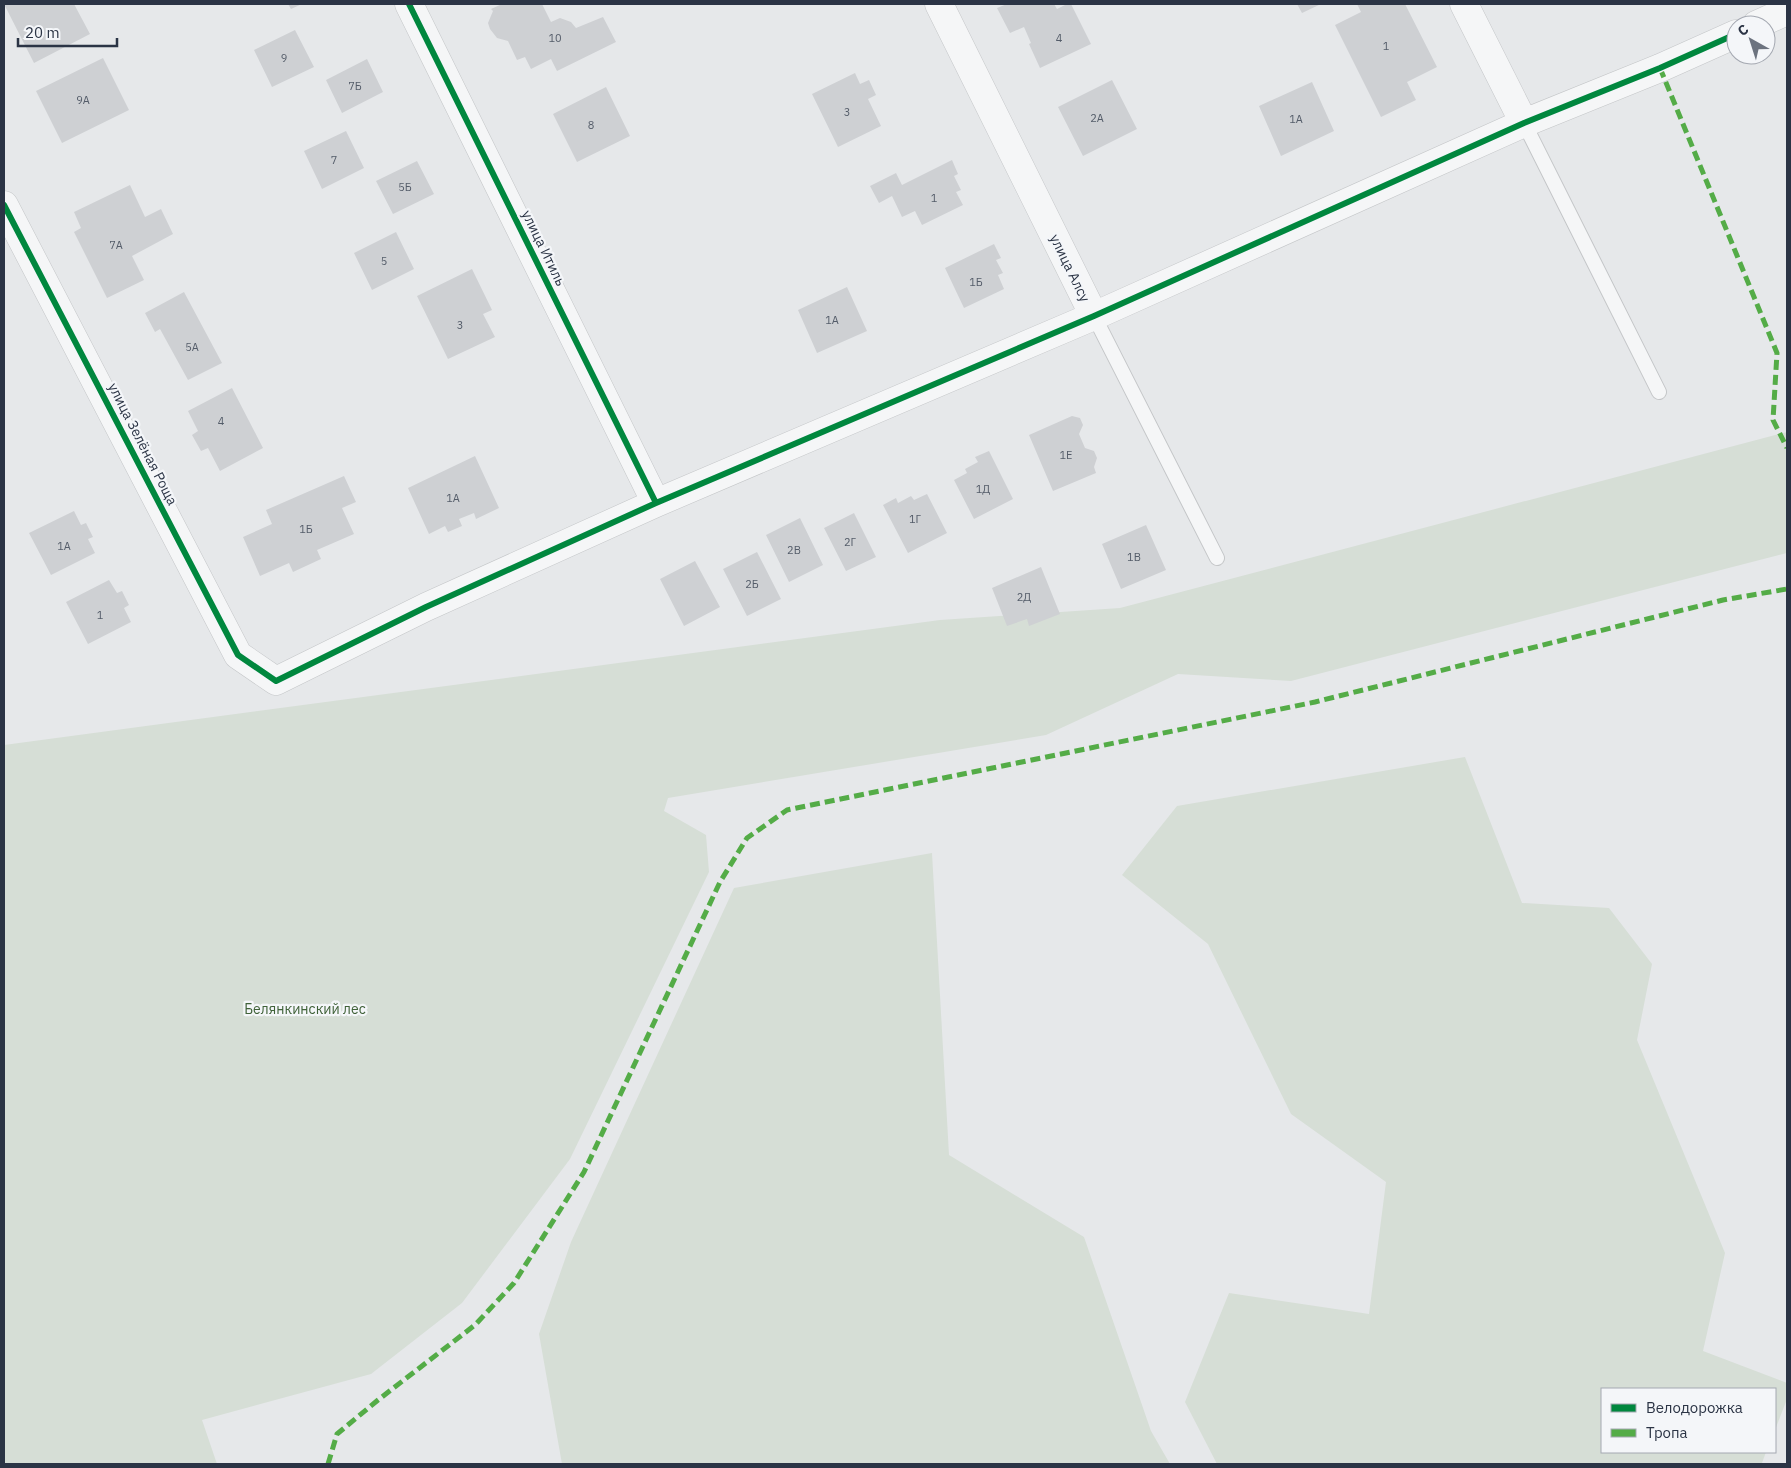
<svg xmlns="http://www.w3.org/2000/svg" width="1791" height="1468" viewBox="0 0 1791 1468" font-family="'IBM Plex Sans',sans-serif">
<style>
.green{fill:#d6ded6}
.building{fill:#ced0d3}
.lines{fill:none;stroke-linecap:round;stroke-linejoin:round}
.service-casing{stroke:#c4c6c8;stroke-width:16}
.minor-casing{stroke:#c4c6c8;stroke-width:29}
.service{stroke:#f5f6f7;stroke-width:14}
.minor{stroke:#f5f6f7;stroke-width:28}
.quiet{stroke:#54ac47;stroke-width:5;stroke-dasharray:10 5;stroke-linecap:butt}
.cycleway-casing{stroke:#f4f6f9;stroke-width:9}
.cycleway{stroke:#00873e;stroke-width:6}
.labels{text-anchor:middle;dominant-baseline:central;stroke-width:4.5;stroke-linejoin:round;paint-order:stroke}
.number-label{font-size:11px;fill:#545c69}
.street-label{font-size:14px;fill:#2b3445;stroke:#f4f6f9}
.park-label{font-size:14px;fill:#3f6138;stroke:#f4f6f9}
</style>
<rect width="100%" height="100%" fill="#e6e8ea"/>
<path class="green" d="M 1787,432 L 1787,553 L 1291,681 L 1178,674 L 1046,735 L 668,798 L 664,811 L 706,835 L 709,872 L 570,1159 L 462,1303 L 371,1374 L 202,1420 L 217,1464 L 4,1464 L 4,745 L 940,620 L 1120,608 Z
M 1465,757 L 1522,903 L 1609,908 L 1652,964 L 1637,1040 L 1725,1253 L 1703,1351 L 1787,1383 L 1787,1399 L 1775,1430 L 1775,1389 L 1602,1389 L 1602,1452 L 1766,1452 L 1762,1463 L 1755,1464 L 1217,1464 L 1185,1402 L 1229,1293 L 1369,1314 L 1386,1182 L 1291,1114 L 1208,944 L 1122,875 L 1177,806 Z
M 932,853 L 949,1155 L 1084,1237 L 1151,1431 L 1170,1464 L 562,1464 L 539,1334 L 571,1242 L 734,888 Z"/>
<path class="building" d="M 4,4 L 74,4 L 90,34 L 34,63 Z
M 288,4 L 302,4 L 291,9 Z
M 502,4 L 542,4 L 551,22 L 560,18 L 571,22 L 576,28 L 603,17 L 616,42 L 557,71 L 551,59 L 531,69 L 525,57 L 517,60 L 508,41 L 497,38 L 490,29 L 488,23 L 493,11 L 491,9 Z
M 1007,4 L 1054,4 L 1057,9 L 1067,4 L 1071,4 L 1091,44 L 1040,68 L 1029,44 L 1031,43 L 1024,27 L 1010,33 L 997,8 Z
M 1297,4 L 1321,4 L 1302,13 Z
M 1357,4 L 1405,4 L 1437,67 L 1407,82 L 1416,100 L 1381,117 L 1335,25 L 1361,12 Z
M 295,30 L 314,67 L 272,87 L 254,50 Z
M 103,58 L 129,110 L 62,143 L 36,91 Z
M 367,59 L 383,92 L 342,113 L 326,80 Z
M 855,73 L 860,84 L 869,80 L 876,95 L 868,99 L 881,126 L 838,147 L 812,94 Z
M 1112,80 L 1137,129 L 1083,156 L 1058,107 Z
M 1312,82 L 1334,131 L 1281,156 L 1259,106 Z
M 606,87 L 630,136 L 577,162 L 553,114 Z
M 346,131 L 364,168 L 322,189 L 304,151 Z
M 952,160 L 958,174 L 954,176 L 961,190 L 956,192 L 963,205 L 922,225 L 915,211 L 902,217 L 892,196 L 879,203 L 870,186 L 896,173 L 902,185 Z
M 417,161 L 434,194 L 393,214 L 376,181 Z
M 130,185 L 145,217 L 161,209 L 173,234 L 132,256 L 144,280 L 107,298 L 74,232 L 81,228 L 74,212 Z
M 396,232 L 414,269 L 372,290 L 354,253 Z
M 994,244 L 1001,258 L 996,260 L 1003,273 L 998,275 L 1004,289 L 964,308 L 945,268 Z
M 472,269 L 492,310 L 483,314 L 495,337 L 448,359 L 417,296 Z
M 847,287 L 867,331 L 817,353 L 798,310 Z
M 184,292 L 222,363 L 188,380 L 160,329 L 155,332 L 145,313 Z
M 232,388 L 263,448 L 220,471 L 208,448 L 201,451 L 192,435 L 198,431 L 188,411 Z
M 1072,416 L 1080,418 L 1083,425 L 1079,434 L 1085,448 L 1094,451 L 1097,458 L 1094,467 L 1096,473 L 1053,491 L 1029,435 Z
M 989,451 L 1013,499 L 974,519 L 954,480 L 967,473 L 965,469 L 978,462 L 975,457 Z
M 475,456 L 499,508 L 476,519 L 474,513 L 459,519 L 462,526 L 448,532 L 445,526 L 429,534 L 408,488 Z
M 344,476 L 356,502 L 342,508 L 354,534 L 317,550 L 321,559 L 293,572 L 289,563 L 260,576 L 243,537 L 272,524 L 266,510 Z
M 927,494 L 947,533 L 908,553 L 883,505 L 896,498 L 898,503 L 911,496 L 914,500 Z
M 74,511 L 81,525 L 86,523 L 93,537 L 88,539 L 95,553 L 51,575 L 29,533 Z
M 854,513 L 876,557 L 846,571 L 824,528 Z
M 800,518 L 823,565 L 789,582 L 766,535 Z
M 1146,525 L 1166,570 L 1121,589 L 1102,544 Z
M 757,552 L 781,599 L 747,616 L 723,569 Z
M 695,561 L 720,607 L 684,626 L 660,579 Z
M 1041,567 L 1060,614 L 1029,626 L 1027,619 L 1007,626 L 992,588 Z
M 109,580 L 117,593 L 122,591 L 129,605 L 124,608 L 131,622 L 88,644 L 66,602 Z"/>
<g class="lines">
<g class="service-casing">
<path id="service" d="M 1524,123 L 1659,392
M 1094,316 L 1217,558"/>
</g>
<g class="minor-casing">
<path id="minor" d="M 409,4 L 656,503
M 939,4 L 1094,316
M 1464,4 L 1524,123
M 1756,25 L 1787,11
M 4,205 L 238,655 L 276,681 L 426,607 L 656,503 L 1094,316 L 1524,123 L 1660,68 L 1736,34"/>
</g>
<use href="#service" class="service"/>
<use href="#minor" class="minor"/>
<path class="quiet" d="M 1660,68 L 1777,353 L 1773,420 L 1787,448
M 328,1464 L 337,1434 L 378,1400 L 475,1325 L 514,1283 L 584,1172 L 720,882 L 747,838 L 787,810 L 1315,702 L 1723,600 L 1787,589"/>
<g class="cycleway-casing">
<path id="cycleway" d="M 409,4 L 656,503
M 4,205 L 238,655 L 276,681 L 426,607 L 656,503 L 1094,316 L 1524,123 L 1660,68 L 1736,34"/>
</g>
<use href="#cycleway" class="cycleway"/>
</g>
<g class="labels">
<g class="number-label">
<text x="555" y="38">10</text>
<text x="1059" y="38">4</text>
<text x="1386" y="46">1</text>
<text x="284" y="58">9</text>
<text x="355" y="86">7Б</text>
<text x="83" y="100">9А</text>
<text x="847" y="112">3</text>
<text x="1097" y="118">2А</text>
<text x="1296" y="119">1А</text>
<text x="591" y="125">8</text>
<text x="334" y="160">7</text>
<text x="405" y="187">5Б</text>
<text x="934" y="198">1</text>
<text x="116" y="245">7А</text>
<text x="384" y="261">5</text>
<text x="976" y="282">1Б</text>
<text x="832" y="320">1А</text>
<text x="460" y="325">3</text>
<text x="192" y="347">5А</text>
<text x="221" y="421">4</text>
<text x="1066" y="455">1Е</text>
<text x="983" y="489">1Д</text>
<text x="453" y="498">1А</text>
<text x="915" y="519">1Г</text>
<text x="306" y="529">1Б</text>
<text x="850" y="542">2Г</text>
<text x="64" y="546">1А</text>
<text x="794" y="550">2В</text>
<text x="1134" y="557">1В</text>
<text x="752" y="584">2Б</text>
<text x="1024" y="597">2Д</text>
<text x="100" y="615">1</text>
</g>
<g class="street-label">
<text transform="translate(544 248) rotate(64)">улица Итиль</text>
<text transform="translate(1070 268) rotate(64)">улица Алсу</text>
<text transform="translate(143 444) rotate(63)">улица Зелёная Роща</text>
</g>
<g class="park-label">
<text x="305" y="1009">Белянкинский лес</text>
</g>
</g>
<rect width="1791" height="1468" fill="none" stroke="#2b3445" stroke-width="10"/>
<rect x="1601" y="1388" width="175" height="65" fill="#f4f6f9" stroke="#a4a8b1"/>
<rect x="1611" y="1404" width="25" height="8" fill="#00873e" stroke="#a4a8b1"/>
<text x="1646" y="1413" font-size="15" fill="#2b3445">Велодорожка</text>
<rect x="1611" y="1429" width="25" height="8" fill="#54ac47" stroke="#a4a8b1"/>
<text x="1646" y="1438" font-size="15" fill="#2b3445">Тропа</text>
<g transform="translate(1751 40) rotate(321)"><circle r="24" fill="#f4f6f9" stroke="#a4a8b1"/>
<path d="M0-4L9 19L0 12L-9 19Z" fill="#6c737f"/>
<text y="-8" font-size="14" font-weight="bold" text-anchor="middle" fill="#2b3445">С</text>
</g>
<path d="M18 38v8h99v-8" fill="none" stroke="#2b3445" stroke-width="2.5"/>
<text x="25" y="38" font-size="15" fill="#2b3445" stroke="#f4f6f9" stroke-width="4" paint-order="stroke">20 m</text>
</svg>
